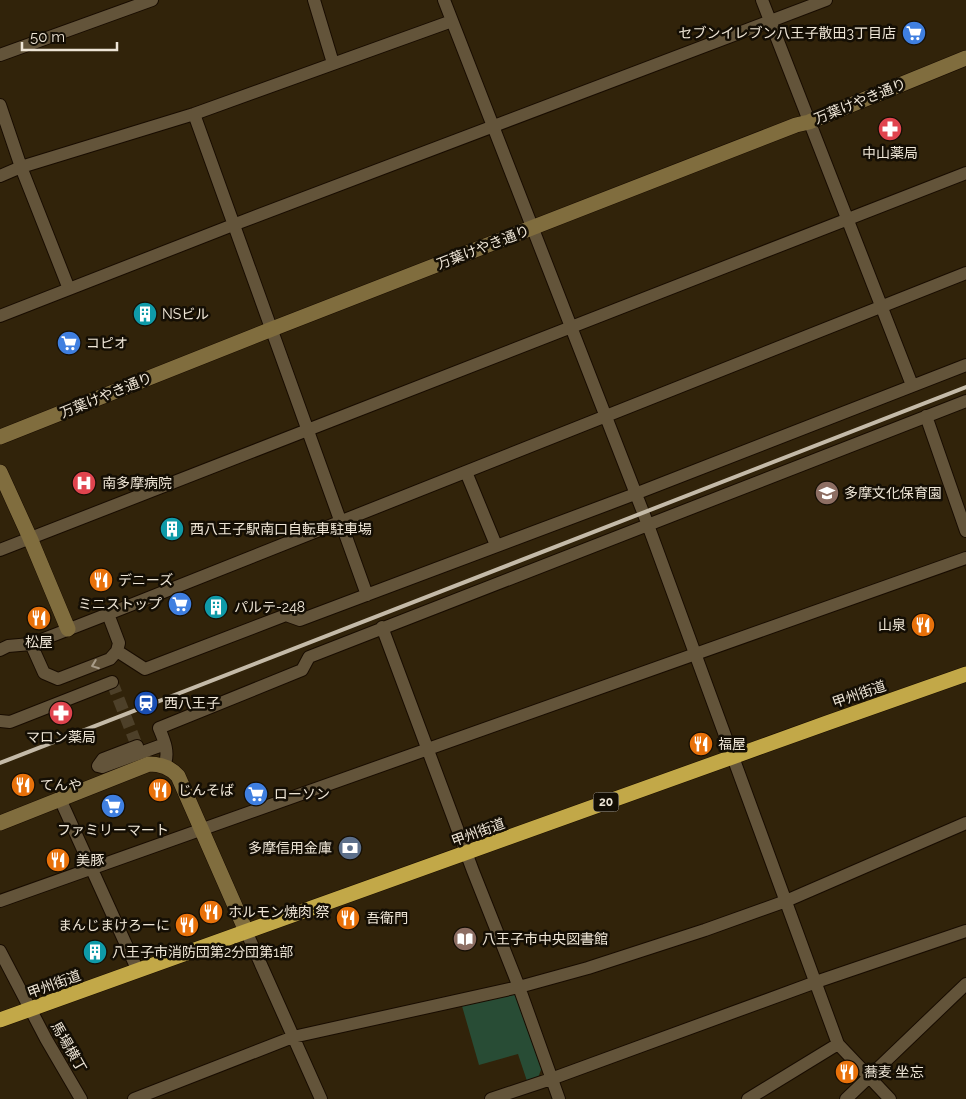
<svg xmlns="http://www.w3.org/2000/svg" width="966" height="1099" viewBox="0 0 966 1099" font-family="Raleway,'Noto Sans JP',sans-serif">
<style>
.green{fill:#284c35}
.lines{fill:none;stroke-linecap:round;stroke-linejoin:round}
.street-tunnel{stroke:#4d4029;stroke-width:12;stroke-dasharray:12 6;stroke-linecap:butt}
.street-casing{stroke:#180c00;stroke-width:14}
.secondary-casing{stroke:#180c00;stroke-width:16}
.highway-casing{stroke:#180c00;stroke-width:16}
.street{stroke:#63543a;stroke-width:12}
.secondary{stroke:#806d3e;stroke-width:15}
.highway{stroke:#c2a848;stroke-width:15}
.rail{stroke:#c4baa8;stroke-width:4}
.oneway{stroke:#a89c88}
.labels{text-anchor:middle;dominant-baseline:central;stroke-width:5;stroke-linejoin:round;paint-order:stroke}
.shield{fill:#140e04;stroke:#ada497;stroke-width:1}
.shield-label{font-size:12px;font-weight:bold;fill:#eee5d6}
.poi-label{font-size:14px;fill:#eee5d6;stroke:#140e04;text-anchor:start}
.street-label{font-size:14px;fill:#eee5d6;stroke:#140e04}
</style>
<rect width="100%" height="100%" fill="#31230a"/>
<path class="green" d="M 517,994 L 542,1067 L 538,1078 L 527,1081 L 518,1054 L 479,1065 L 462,1006 Z"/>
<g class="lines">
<path class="street-tunnel" d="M 112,682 L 137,746"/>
<g class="street-casing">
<path id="street" d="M 314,0 L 333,63
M 444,0 L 648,525 L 838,1044 L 890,1099
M 762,0 L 912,385
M 0,55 L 152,0
M 0,105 L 21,167 L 69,289
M 194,114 L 367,595
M 0,176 L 21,167 L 194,114 L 452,21
M 0,316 L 233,225 L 826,0
M 926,416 L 966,531
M 466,472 L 496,545
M 0,550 L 966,173
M 382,627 L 473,871 L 519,987 L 559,1099
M 31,644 L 44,673 L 58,679 L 110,659 L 117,651 L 119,643 L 108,614
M 0,650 L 8,646 L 31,644 L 108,614 L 966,273
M 117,651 L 145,669 L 286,615 L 300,620 L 635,494 L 966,365
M 0,721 L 10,722 L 112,682
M 137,746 L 103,759 L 98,766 L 102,767 L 165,744
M 164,766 C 170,753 164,740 159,728 L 302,670 L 309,657 L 966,401
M 60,799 L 138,971
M 0,901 L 966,558
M 246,931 L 321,1099
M 0,951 L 46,1039 L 81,1099
M 134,1099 L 293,1037 L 519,987 L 588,968 L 705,930 L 786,901 L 966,823
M 491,1099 L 551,1079 L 816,982 L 966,931
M 748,1099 L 838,1044
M 846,1099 L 966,984"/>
</g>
<g class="secondary-casing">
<path id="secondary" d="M 0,437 L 272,329 L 796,125 L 809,122 L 966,58
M 0,472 L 30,538 L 68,629
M 0,823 L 149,764 C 161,764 170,767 178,776 L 246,931"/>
</g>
<g class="highway-casing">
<path id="highway" d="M 0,1020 C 322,906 643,787 966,674"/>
</g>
<use href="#street" class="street"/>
<use href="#secondary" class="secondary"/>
<use href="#highway" class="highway"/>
<path class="rail" d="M 0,763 L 966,387"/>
</g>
<defs><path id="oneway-chevron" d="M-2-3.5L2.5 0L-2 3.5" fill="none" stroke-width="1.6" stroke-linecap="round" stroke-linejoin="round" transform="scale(1.25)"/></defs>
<use class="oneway" href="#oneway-chevron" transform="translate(95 665) rotate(159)"/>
<defs>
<g id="supermarket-disc" transform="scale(1.25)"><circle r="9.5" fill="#3f7fe0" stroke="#140e04"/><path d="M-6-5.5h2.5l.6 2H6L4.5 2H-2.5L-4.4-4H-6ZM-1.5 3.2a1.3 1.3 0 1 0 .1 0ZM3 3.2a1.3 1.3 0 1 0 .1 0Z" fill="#fff"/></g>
<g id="pharmacy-disc" transform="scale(1.25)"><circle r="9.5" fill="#e0444e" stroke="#140e04"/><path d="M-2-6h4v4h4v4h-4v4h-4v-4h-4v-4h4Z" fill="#fff"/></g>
<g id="building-disc" transform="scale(1.25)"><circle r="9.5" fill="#0f9aa8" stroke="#140e04"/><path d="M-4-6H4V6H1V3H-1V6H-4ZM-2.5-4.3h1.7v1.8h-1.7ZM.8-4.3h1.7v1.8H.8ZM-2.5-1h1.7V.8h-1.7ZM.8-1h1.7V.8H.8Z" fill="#fff"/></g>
<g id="hospital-disc" transform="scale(1.25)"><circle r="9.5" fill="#e0444e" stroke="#140e04"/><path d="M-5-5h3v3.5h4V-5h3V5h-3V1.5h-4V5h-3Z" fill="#fff"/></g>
<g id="school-disc" transform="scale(1.25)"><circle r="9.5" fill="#8d6e63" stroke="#140e04"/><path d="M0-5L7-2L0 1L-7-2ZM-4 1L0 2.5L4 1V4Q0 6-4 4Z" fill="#fff"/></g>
<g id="restaurant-disc" transform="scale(1.25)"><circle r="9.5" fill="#e8710a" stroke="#140e04"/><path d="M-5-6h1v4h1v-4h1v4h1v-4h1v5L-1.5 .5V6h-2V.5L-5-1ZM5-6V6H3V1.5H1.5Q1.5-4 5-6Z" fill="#fff"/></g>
<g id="station-disc" transform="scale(1.25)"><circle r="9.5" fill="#1a4fb4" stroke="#140e04"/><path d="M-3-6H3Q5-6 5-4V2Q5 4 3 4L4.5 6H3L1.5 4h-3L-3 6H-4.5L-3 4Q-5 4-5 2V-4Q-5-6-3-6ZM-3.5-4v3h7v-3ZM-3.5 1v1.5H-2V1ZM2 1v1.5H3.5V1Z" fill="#fff"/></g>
<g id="bank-disc" transform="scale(1.25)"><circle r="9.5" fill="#5c6f8a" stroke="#140e04"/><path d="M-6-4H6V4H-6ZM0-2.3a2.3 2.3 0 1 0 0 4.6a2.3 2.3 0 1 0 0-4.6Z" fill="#fff"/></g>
<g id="library-disc" transform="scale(1.25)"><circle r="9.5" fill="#8d6e63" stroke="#140e04"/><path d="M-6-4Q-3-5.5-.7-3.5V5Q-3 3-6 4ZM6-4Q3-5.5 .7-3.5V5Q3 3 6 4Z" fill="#fff"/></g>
</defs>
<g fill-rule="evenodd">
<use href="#supermarket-disc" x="914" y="33"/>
<use href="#pharmacy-disc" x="890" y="129"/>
<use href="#building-disc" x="145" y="314"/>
<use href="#supermarket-disc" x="69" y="343"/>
<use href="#hospital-disc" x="84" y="483"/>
<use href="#school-disc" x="827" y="493"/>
<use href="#building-disc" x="172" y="529"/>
<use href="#restaurant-disc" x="101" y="580"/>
<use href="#supermarket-disc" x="180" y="604"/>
<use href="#building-disc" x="216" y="607"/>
<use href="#restaurant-disc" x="39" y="618"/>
<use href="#restaurant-disc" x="923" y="625"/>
<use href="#station-disc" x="146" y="703"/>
<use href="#pharmacy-disc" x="61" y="713"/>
<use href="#restaurant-disc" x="701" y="744"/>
<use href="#restaurant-disc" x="23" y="785"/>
<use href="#restaurant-disc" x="160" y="790"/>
<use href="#supermarket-disc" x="256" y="794"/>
<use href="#supermarket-disc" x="113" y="806"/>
<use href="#bank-disc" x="350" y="848"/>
<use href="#restaurant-disc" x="58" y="860"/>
<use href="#restaurant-disc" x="211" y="912"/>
<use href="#restaurant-disc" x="348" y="918"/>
<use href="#restaurant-disc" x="187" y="925"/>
<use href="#library-disc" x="465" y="939"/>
<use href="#building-disc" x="95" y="952"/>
<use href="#restaurant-disc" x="847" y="1072"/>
</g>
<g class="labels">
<rect class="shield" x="593.5" y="792.5" width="25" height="19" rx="4"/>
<g class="shield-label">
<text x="606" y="802">20</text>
</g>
<g class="poi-label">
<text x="896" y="33" text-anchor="end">セブンイレブン八王子散田3丁目店</text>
<text x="890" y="153" text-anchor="middle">中山薬局</text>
<text x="162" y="314">NSビル</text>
<text x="86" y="343">コピオ</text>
<text x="102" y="483">南多摩病院</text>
<text x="844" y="493">多摩文化保育園</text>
<text x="190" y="529">西八王子駅南口自転車駐車場</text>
<text x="118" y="580">デニーズ</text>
<text x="162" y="604" text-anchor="end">ミニストップ</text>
<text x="234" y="607">パルテ-248</text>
<text x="906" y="625" text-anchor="end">山泉</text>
<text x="39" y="642" text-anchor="middle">松屋</text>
<text x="164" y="703">西八王子</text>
<text x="61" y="737" text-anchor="middle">マロン薬局</text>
<text x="718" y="744">福屋</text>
<text x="40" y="785">てんや</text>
<text x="178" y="790">じんそば</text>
<text x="274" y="794">ローソン</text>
<text x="113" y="830" text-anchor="middle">ファミリーマート</text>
<text x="332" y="848" text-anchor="end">多摩信用金庫</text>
<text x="76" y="860">美豚</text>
<text x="228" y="912">ホルモン焼肉 祭</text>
<text x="366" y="918">吾衛門</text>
<text x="170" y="925" text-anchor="end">まんじまけろーに</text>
<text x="482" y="939">八王子市中央図書館</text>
<text x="112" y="952">八王子市消防団第2分団第1部</text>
<text x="864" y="1072">蕎麦 坐忘</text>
</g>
<g class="street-label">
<text transform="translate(860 101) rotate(-22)">万葉けやき通り</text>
<text transform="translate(483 247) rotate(-21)">万葉けやき通り</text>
<text transform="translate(106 395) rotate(-22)">万葉けやき通り</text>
<text transform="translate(859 694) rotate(-19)">甲州街道</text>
<text transform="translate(478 832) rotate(-20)">甲州街道</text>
<text transform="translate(54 984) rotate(-20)">甲州街道</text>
<text transform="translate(69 1047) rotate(60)">馬場横丁</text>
</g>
</g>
<path d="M22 42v8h95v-8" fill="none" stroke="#eee5d6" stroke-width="2.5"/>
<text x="30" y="42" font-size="15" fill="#eee5d6" stroke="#140e04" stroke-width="4" paint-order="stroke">50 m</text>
</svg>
